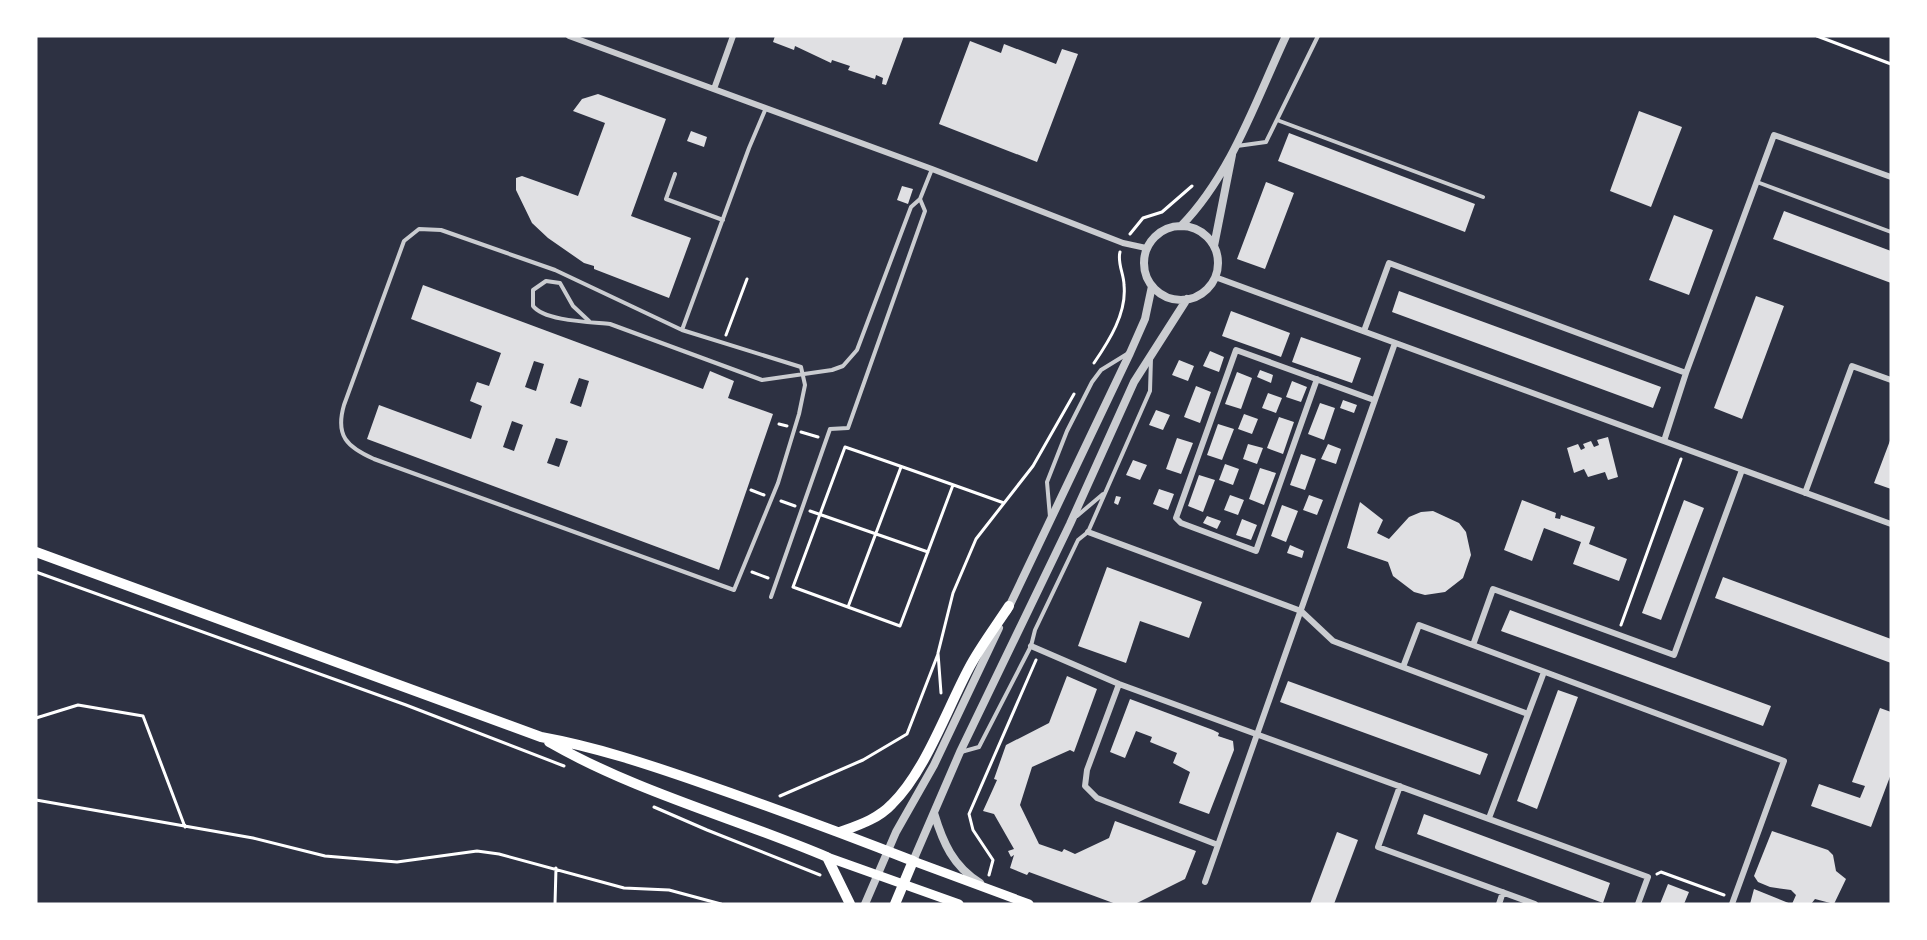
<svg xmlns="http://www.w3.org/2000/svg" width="1927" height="940" viewBox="0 0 1927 940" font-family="Arial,sans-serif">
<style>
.building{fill:#e0e0e3;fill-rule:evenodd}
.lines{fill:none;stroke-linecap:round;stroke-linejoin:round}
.path{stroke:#fff;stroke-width:3}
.service{stroke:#caccd0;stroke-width:4}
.minor{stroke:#caccd0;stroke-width:6}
.tertiary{stroke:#caccd0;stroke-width:8}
.secondary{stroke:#fff;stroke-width:9}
.primary{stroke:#fff;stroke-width:10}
</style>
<rect width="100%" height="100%" fill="#2d3142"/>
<path class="building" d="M 775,36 L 904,36 L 886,85 L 882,84 L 883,78 L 876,75 L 875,79 L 848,70 L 850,66 L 832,60 L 831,63 L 795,46 L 794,50 L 773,42 Z
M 970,41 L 1001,53 L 1004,44 L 1056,64 L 1062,49 L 1078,54 L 1037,162 L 939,124 Z
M 598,94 L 666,119 L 631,216 L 691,238 L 669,298 L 594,269 L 594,266 L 584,263 L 548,238 L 532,223 L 516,190 L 516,178 L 522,176 L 578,196 L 605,123 L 573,111 L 582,99 Z
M 1639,111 L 1682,127 L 1651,207 L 1610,191 Z
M 691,131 L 707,137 L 704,147 L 687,141 Z
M 1289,133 L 1475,204 L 1465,232 L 1278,161 Z
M 1266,182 L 1294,193 L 1265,269 L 1237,259 Z
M 902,186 L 913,189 L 908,204 L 897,200 Z
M 1784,211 L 1891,251 L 1891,283 L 1773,239 Z
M 1674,215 L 1713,230 L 1689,295 L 1649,280 Z
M 423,285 L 703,389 L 710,371 L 734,381 L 728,398 L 773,414 L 719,570 L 367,439 L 379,405 L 471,439 L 482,406 L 470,401 L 477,382 L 489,386 L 501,353 L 411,319 ZM 534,361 L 544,364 L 536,391 L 525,387 ZM 579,378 L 589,381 L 581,407 L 570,403 ZM 512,421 L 523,425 L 514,451 L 503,447 ZM 556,438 L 568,441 L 559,467 L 547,463 Z
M 1399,291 L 1661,387 L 1653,408 L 1392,312 Z
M 1756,296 L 1784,306 L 1742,419 L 1714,408 Z
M 1231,311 L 1290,333 L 1281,357 L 1222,336 Z
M 1301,337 L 1361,358 L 1352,383 L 1292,362 Z
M 1210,351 L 1224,357 L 1219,372 L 1203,366 Z
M 1179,360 L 1194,366 L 1188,381 L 1172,375 Z
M 1260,370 L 1273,375 L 1271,383 L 1257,377 Z
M 1237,372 L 1252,378 L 1241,409 L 1225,404 Z
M 1292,381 L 1307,387 L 1301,402 L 1286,397 Z
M 1196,386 L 1211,392 L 1200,423 L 1184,417 Z
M 1268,393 L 1282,398 L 1276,413 L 1262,408 Z
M 1343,400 L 1357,405 L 1354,413 L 1340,408 Z
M 1320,403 L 1335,408 L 1324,440 L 1308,434 Z
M 1156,410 L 1170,415 L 1163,430 L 1149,425 Z
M 1244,414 L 1258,419 L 1252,434 L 1238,429 Z
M 1279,417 L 1294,422 L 1283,454 L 1267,448 Z
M 1218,424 L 1234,429 L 1222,460 L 1207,455 Z
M 1608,437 L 1618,477 L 1608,480 L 1605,472 L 1588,477 L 1584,469 L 1574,473 L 1567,448 L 1578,444 L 1581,450 L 1585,448 L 1583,444 L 1591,441 L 1594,447 L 1599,445 L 1597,440 Z
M 1177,438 L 1193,443 L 1181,474 L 1166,469 Z
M 1891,438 L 1891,489 L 1874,483 Z
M 1248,444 L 1263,448 L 1257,464 L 1243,459 Z
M 1328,444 L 1341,449 L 1336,464 L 1321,459 Z
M 1301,454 L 1316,459 L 1305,490 L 1290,485 Z
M 1133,460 L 1147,465 L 1140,480 L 1126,475 Z
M 1225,464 L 1239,469 L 1233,485 L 1219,480 Z
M 1260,468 L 1276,473 L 1264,505 L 1249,499 Z
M 1199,475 L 1215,480 L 1203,512 L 1188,506 Z
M 1159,489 L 1174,494 L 1168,510 L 1153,504 Z
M 1230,495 L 1244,500 L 1238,515 L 1224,510 Z
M 1309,495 L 1323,500 L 1317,515 L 1303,510 Z
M 1116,496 L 1121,497 L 1118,505 L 1114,503 Z
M 1522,500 L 1556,513 L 1555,518 L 1560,519 L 1561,515 L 1595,527 L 1589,544 L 1627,559 L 1619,581 L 1573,564 L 1581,542 L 1544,528 L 1532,561 L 1504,550 Z
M 1684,500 L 1704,508 L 1661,620 L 1642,613 Z
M 1360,502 L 1383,520 L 1377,533 L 1389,539 L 1409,517 L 1421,512 L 1433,511 L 1459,523 L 1466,532 L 1471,555 L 1463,578 L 1445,592 L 1425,595 L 1414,592 L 1393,576 L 1388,562 L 1347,548 Z
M 1282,505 L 1298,511 L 1286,542 L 1271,536 Z
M 1207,516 L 1221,521 L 1217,529 L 1203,523 Z
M 1242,519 L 1257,525 L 1251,540 L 1236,535 Z
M 1290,545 L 1304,551 L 1302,558 L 1287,553 Z
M 1107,567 L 1202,602 L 1189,638 L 1140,621 L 1126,663 L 1078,646 Z
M 1723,577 L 1891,639 L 1891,663 L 1715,598 Z
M 1510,610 L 1771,706 L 1763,726 L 1501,631 Z
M 1067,676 L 1097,689 L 1074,752 L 1070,750 L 1032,767 L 1020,805 L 1039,844 L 1062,852 L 1064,849 L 1075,854 L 1109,838 L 1115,821 L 1196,851 L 1185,879 L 1135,904 L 1116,904 L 1029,872 L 1027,875 L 1010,868 L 1014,855 L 1011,857 L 1008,851 L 1014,849 L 994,814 L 983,811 L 993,789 L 997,780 L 994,779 L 1006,745 L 1049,723 Z
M 1288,681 L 1488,754 L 1480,775 L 1280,702 Z
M 1558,690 L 1578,697 L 1537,809 L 1517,801 Z
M 1130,699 L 1213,730 L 1219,733 L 1218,736 L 1233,741 L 1234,750 L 1209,814 L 1179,803 L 1190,772 L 1173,763 L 1177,753 L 1150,742 L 1152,737 L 1136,731 L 1125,758 L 1110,752 Z
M 1880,708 L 1891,712 L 1891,774 L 1871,827 L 1811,806 L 1819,784 L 1860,798 L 1865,786 L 1852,782 Z
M 1424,814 L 1610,883 L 1603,903 L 1417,834 Z
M 1772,831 L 1828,850 L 1833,855 L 1836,871 L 1846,879 L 1834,904 L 1815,899 L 1811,904 L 1792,904 L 1796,895 L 1791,890 L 1770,887 L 1758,882 L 1754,876 Z
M 1337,832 L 1358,840 L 1334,904 L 1310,904 Z
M 1668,884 L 1689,892 L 1684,904 L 1660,904 Z
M 1754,889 L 1791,904 L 1750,904 Z"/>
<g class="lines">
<path class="path" d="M 1817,36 L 1891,64
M 1130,234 L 1143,218 L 1162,212 L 1192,186
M 726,335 L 747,279
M 1094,363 C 1109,341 1127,313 1124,285 C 1124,274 1117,263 1120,252
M 779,424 L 787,426
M 801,432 L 818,437
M 953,485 L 900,626 L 793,587 L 845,447 C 898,465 951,484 1004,503
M 751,490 L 764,495
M 781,501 L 795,506
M 810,511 L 928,552
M 36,572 L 406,705 L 564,766
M 752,572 L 768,578
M 848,607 L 901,467
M 1621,625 L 1681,459
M 941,693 L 938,653 L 953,593 L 976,539 L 1033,466 L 1074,394
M 36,718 L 78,705 L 143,716 L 185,827
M 780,796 L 863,760 L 907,734 L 938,654
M 36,800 L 253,838 L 325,856 L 397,862 L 477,851 L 499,854 L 624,888 L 669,890 L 721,904
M 654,807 L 707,830 L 820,875
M 1657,874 L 1661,872 L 1724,895
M 989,875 L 993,860 L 973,830 L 969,814 L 1036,660
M 555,904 L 556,868"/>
<path class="service" d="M 1277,120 L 1483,197
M 1237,146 L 1266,142 L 1318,36
M 675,174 L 666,199 L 723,220
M 1757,182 L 1891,232
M 589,321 L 573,306 L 560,283 L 546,281 L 533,290 L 533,306 C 544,321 591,322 610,324 L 762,380 L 832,370 L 843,366 L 857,350 L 911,207 L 920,199
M 682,330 L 555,270 L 441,230 L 419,229 L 404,241 L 344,405 C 335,436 347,447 374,459 L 734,590 L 778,483 L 799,414 L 805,385 L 801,367 L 682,330 L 749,148 L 766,108
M 1077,516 L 1103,494
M 1050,517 L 1047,482 L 1067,431 L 1092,382 L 1101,370 L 1127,354
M 771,597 L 830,429 L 848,428 L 925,211 L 920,199 L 932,169
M 961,752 L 979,747 L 1031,646 L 1035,630 L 1078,540 L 1088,532 L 1150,391 L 1151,358"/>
<path class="minor" d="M 569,36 L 932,169 L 1123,243 L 1146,248
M 714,89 L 733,36
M 1215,277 L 1891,524
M 1364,331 L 1389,263 L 1686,373
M 1317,379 L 1256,551 L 1181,523 L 1176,518 L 1236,350 L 1374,400
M 1664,441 L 1686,373 L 1774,135 L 1891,177
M 1805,493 L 1852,366 L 1891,380
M 1088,532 L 1301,611 L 1333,641 L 1528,714
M 1473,645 L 1493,589 L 1674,655 L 1742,470
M 1031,646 L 1119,684 L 1648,877 L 1638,904
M 1403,667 L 1419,625 L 1784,761 L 1732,904
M 1119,684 L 1087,770 L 1085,786 L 1097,798 L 1218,845
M 1400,786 L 1378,847 L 1535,904
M 1489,818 L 1544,672
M 1205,882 L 1395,343
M 1499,904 L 1503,892"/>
<path class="tertiary" d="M 1181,226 C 1231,175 1256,100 1286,36
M1144 263a37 37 0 1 1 74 0a37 37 0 1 1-74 0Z
M 1214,246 L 1232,155
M 1007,611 L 1130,353 L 1145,319 L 1152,286
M 934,813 C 943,843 953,866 980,883
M 913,861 L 960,752 L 1070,524 L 1134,382 L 1187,299
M 865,904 L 896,832 L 934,765 L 999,628"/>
<path class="secondary" d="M 827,857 L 959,904
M 913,861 L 1029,904"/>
<path class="primary" d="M 36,552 L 541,737 C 596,747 647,764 699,782 C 771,807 842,833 913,861 L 895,904
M 549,742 C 636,792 735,818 827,857 L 850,904
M 840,832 C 859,825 878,819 892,804 C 925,772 947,709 969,668 C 980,647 996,626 1009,606"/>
</g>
<rect width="1927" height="940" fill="none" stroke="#ffffff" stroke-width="75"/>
</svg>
